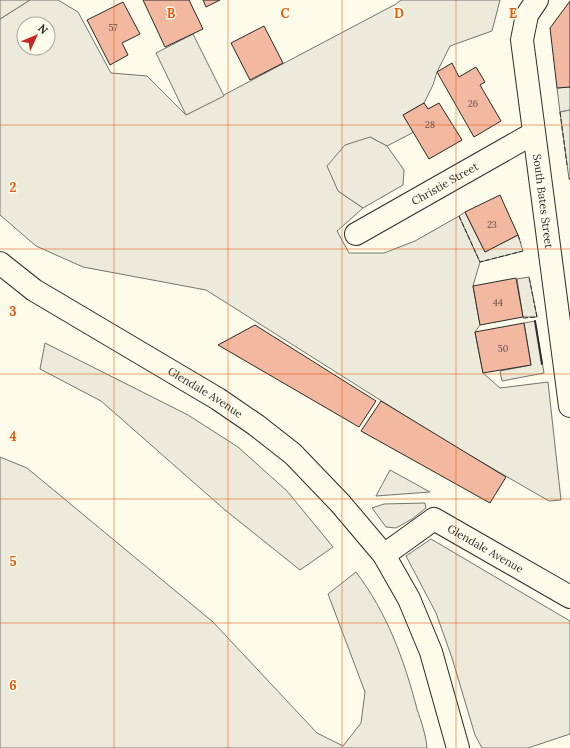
<svg xmlns="http://www.w3.org/2000/svg" width="570" height="748" viewBox="0 0 570 748" font-family="Lora,serif">
<style>
.green{fill:#ecebdb;stroke:#74746e;fill-rule:evenodd}
.parking{fill:#eceadb;stroke:#74746e}
.building{fill:#f2b8a0;stroke:#2b2b2b}
.lines{fill:none;stroke-linecap:round;stroke-linejoin:round}
.street-casing{stroke:#2b2b2b;stroke-width:24}
.secondary-casing{stroke:#2b2b2b;stroke-width:24}
.street{stroke:#fdfbea;stroke-width:22}
.secondary{stroke:#fdfbea;stroke-width:22}
.fence{stroke:#2b2b2b;stroke-width:1;stroke-dasharray:5 2;stroke-linecap:butt}
.wall{stroke:#2b2b2b;stroke-width:2}
.grid{fill:none;stroke:#e8590c;stroke-width:1;stroke-opacity:0.55}
.labels{text-anchor:middle;dominant-baseline:central;stroke-width:3;stroke-linejoin:round;paint-order:stroke}
.number-label{font-size:9px;fill:#5d4e48}
.street-label{font-size:11px;fill:#2b2b2b;stroke:#fdfbea}
.grid-label{font-size:13px;text-anchor:middle;font-weight:bold;fill:#e8590c;stroke:#fdfbea;stroke-width:3;stroke-linejoin:round;paint-order:stroke}
</style>
<rect width="100%" height="100%" fill="#fdfbea"/>
<path class="green" d="M 30,0 L 58,0 L 78,12 L 111,73 L 147,76 L 186,115 L 396,4 L 401,0 L 500,0 L 492,31 L 450,46 L 437,72 L 433,85 L 424,103 L 403,115 L 414,132 L 387,146 L 370,137 L 338,191 L 363,208 L 337,231 L 349,253 L 384,253 L 415,241 L 459,216 L 480,262 L 473,286 L 480,325 L 475,332 L 483,373 L 500,388 L 548,382 L 561,500 L 549,501 L 445,441 L 206,290 L 83,267 L 36,246 L 0,215 L 0,19 ZM 24,24 L 48,24 L 48,48 L 24,48 Z
M 570,87 L 570,110 L 560,112 L 557,88 Z
M 45,343 L 188,415 L 238,447 L 287,491 L 333,547 L 300,570 L 225,510 L 101,401 L 40,369 Z
M 0,457 L 27,468 L 213,622 L 317,733 L 343,746 L 361,723 L 365,692 L 328,594 L 356,572 C 387,613 404,659 417,709 C 421,721 426,735 427,748 L 0,748 Z
M 390,470 L 430,492 L 376,496 Z
M 425,503 L 426,508 L 412,519 L 396,528 L 386,527 L 372,508 L 384,504 Z
M 431,539 L 570,621 L 570,734 L 528,748 L 482,748 L 475,735 L 452,658 L 436,613 L 406,556 Z"/>
<path class="parking" d="M 0,0 L 30,0 L 0,19 Z
M 193,34 L 224,96 L 186,115 L 156,53 Z
M 570,110 L 570,179 L 569,179 L 560,112 Z
M 370,137 L 387,146 L 404,170 L 403,185 L 363,208 L 338,191 L 327,166 L 345,145 Z
M 465,212 L 485,252 L 518,235 L 523,251 L 480,262 L 459,216 Z
M 529,277 L 537,317 L 523,317 L 517,279 Z
M 535,321 L 544,373 L 502,381 L 500,371 L 531,365 L 524,323 Z"/>
<path class="building" d="M 143,0 L 189,0 L 203,29 L 165,47 Z
M 203,0 L 220,0 L 206,7 Z
M 570,1 L 570,87 L 557,88 L 550,28 Z
M 123,2 L 140,34 L 122,43 L 128,55 L 110,65 L 87,20 Z
M 264,26 L 283,63 L 250,80 L 231,43 Z
M 452,63 L 459,77 L 476,67 L 485,82 L 480,85 L 501,121 L 474,137 L 437,72 Z
M 424,103 L 428,109 L 439,103 L 462,140 L 429,159 L 403,115 Z
M 500,195 L 518,235 L 485,252 L 465,212 Z
M 516,278 L 523,317 L 480,325 L 473,286 Z
M 524,323 L 531,365 L 483,373 L 475,332 Z
M 255,325 L 376,401 L 359,427 L 218,345 Z
M 381,401 L 506,477 L 490,503 L 361,431 Z"/>
<g class="lines">
<g class="street-casing">
<g id="street">
<path id="s1" d="M 537,0 L 527,15 L 522,40 L 570,406"/>
<path id="s2" d="M 356,234 L 534,133"/>
<path id="s3" d="M 384,555 L 434,519 L 570,597"/>
</g>
</g>
<g class="secondary-casing">
<g id="secondary">
<path id="s4" d="M 0,263 L 34,290 L 218,399 L 256,425 L 293,454 L 340,503 L 384,555 L 409,599 L 431,652 L 458,748"/>
</g>
</g>
<use href="#street" class="street"/>
<use href="#secondary" class="secondary"/>
<path class="fence" d="M 560,112 L 567,165
M 569,179 L 570,179
M 459,216 L 480,262 L 523,251
M 518,235 L 521,243
M 523,318 L 537,317 L 529,277"/>
<path class="wall" d="M 535,321 L 542,364"/>
</g>
<path class="grid" d="M 114,0 L 114,748M 228,0 L 228,748M 342,0 L 342,748M 456,0 L 456,748M 0,125 L 570,125M 0,249 L 570,249M 0,374 L 570,374M 0,499 L 570,499M 0,623 L 570,623"/>
<g class="labels">
<g class="number-label">
<text x="113" y="27">57</text>
<text x="473" y="103">26</text>
<text x="430" y="124">28</text>
<text x="492" y="224">23</text>
<text x="498" y="302">44</text>
<text x="503" y="348">50</text>
</g>
<g class="street-label">
<text stroke="none"><textPath href="#s2" startOffset="102">Christie Street</textPath></text>
<text stroke="none"><textPath href="#s1" startOffset="206">South Bates Street</textPath></text>
<text stroke="none"><textPath href="#s4" startOffset="243">Glendale Avenue</textPath></text>
<text stroke="none"><textPath href="#s3" startOffset="121">Glendale Avenue</textPath></text>
</g>
</g>
<g class="grid-label">
<text x="171" y="18">B</text>
<text x="285" y="18">C</text>
<text x="399" y="18">D</text>
<text x="513" y="18">E</text>
<text x="13" y="192">2</text>
<text x="13" y="316">3</text>
<text x="13" y="441">4</text>
<text x="13" y="566">5</text>
<text x="13" y="690">6</text>
</g>
<g transform="translate(36 36) rotate(46)"><circle r="19" fill="#fdfbea" stroke="#a9a89e"/>
<path d="M0-3L7 15L0 10L-7 15Z" fill="#c62828"/>
<text y="-6" font-size="11" font-weight="bold" text-anchor="middle" fill="#2b2b2b">N</text>
</g>
</svg>
